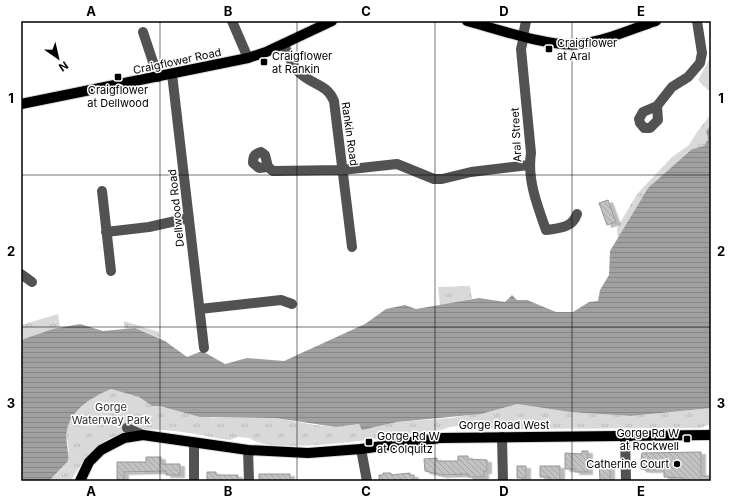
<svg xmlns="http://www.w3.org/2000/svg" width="732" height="502" viewBox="0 0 732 502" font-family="Inter,sans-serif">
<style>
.park{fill:url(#park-tufts)}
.water{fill:url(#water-rules)}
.building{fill:url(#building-back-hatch);stroke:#969696;filter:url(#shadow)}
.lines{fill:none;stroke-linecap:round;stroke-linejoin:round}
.major-casing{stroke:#dbdbdb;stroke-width:12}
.minor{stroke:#525252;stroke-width:10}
.major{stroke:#000;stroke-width:10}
.grid{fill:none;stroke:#000;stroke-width:1;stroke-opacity:0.55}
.poi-dot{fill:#000;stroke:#fff;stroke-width:1.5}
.labels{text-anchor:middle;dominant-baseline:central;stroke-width:3;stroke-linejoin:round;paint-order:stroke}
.poi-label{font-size:11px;fill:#000;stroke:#fff;text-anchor:start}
.street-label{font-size:11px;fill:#000;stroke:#fff}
.park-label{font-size:11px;fill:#303030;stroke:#fff}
.neatline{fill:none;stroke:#000;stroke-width:1.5}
.grid-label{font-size:13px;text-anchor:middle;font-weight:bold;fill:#000}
</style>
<defs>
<pattern id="park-tufts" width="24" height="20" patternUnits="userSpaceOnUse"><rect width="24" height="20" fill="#d9d9d9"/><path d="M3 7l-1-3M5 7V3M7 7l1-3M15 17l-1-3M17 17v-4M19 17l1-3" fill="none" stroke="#b8b8b8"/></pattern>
<pattern id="water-rules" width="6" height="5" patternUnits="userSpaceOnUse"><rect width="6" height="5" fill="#a0a0a0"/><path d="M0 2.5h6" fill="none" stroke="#888"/></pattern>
<pattern id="building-back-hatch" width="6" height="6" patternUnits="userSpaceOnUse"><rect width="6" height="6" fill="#c2c2c2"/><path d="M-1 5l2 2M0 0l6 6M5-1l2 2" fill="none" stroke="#a5a5a5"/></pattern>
<filter id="shadow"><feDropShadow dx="4.5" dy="2.5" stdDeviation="0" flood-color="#0004"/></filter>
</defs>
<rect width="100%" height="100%" fill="#fff"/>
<path class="park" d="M 709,60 L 711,62 L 711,93 L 698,80 Z
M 711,114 L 711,125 L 706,131 L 708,139 L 704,146 L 692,149 L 648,188 L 618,238 L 617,228 L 637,194 L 672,157 L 689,145 L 697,132 Z
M 470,286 L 472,299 L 440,305 L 438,287 Z
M 58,314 L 60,328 L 21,341 L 21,325 Z
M 124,321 L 159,332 L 159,338 L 135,328 L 125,329 Z
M 111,389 L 139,397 L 152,406 L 160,406 L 212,418 L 275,418 L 315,425 L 336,427 L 359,424 L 371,428 L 397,422 L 451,418 L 488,412 L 517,404 L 570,412 L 631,416 L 711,408 L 711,424 L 700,428 L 493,429 C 481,423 454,424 442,430 C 408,434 271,458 250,438 L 238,437 L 230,440 C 189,434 135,417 99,445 C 86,454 79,468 71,481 L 49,481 C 56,474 67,464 68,454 C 70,446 65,437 67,429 C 71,409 94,396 111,389 Z"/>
<path class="water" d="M 711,125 L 711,408 L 631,416 L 570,412 L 517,404 L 481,414 L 397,422 L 362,430 L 359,424 L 336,427 L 275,418 L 200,417 L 160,406 L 152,406 L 139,397 L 111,389 C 94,396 71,409 67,430 C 65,440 69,450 68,461 L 49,481 L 21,481 L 21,341 L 24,339 L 53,329 L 80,324 L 103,331 L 135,328 L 165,341 L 187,357 L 202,351 L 225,364 L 247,358 L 284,361 L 365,324 L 386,309 L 405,305 L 416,309 L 479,298 L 505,302 L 512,295 L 517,300 L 527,300 L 556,312 L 573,312 L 589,302 L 598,301 L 600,290 L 609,275 L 610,251 L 648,188 L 692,149 L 704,146 L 708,139 L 706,131 Z"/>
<path class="building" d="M 608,200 L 616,222 L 607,225 L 599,203 Z
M 582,451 L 588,451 L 588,472 L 575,472 L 575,469 L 565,469 L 565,453 L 582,454 Z
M 701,452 L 701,476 L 711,476 L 711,481 L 686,481 L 684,478 L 664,477 L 664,470 L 646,470 L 641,469 L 640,466 L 642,453 Z
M 458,456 L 468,456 L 468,459 L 487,460 L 487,471 L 484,471 L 484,477 L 468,477 L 468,474 L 442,475 L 425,471 L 424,459 L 437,458 L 437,461 L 458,461 Z
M 146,457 L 161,457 L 161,464 L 180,464 L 180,475 L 166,475 L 166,471 L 124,472 L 124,481 L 117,481 L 117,462 L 146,462 Z
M 599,462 L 608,462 L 608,465 L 610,465 L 610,481 L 600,481 Z
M 517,466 L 526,466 L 526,478 L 517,478 Z
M 540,466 L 560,466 L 560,481 L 549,481 L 549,477 L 540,477 Z
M 207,472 L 216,472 L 216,475 L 238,475 L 238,481 L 207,481 Z
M 383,473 L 391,473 L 391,475 L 410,473 L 410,475 L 414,475 L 414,481 L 379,481 L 379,475 L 383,475 Z
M 259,474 L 290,474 L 290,481 L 259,481 Z"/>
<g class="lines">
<g class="major-casing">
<path id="major" d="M 467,21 C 497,29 552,48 580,44 C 606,41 631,29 656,21
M 21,104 L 248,58 L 266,52 L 332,21
M 80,481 L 89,462 L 101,450 L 124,438 L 143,435 L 248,450 L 308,453 L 361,449 L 440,438 L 711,435"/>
</g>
<path class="minor" d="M 232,21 L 248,58
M 143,32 L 158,77
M 523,36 L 526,21
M 524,36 L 521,49 L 531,153 C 527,179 537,205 546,230 C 560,228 572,228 577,214
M 284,44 C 288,54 292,67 301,74 C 313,85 327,84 334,101 L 352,247
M 172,74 L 204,348
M 657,106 L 658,120 L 650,128 L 644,128 L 640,123 L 639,119 L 643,112 L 657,106 L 672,87 L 688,77 L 700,63 L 702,53 L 697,21
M 268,167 L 259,168 L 253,163 C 253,157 254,154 261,152 L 265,155 L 268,167 L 273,171 L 342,170 L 397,164 L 434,179 L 442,179 L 471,172 L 529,165
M 102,191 L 111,271
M 106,232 L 149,227 L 189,218
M 21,274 L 32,282
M 200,309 L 281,300 L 292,304
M 127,428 L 143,435
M 625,436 L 626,481
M 502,437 L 503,481
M 361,449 L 367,481
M 248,450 L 249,481
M 194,481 L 194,443"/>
<use href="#major" class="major"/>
</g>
<path class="grid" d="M 160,21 L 160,481M 297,21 L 297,481M 435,21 L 435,481M 572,21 L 572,481M 21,175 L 711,175M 21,327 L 711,327"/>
<g class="poi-dot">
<rect x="545" y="45" width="8" height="8" rx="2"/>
<rect x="260" y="58" width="8" height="8" rx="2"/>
<rect x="114" y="73" width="8" height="8" rx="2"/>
<rect x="683" y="435" width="8" height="8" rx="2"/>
<rect x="365" y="438" width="8" height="8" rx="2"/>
<circle cx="677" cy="464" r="4"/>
</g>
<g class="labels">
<g class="poi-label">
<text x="557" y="43">Craigflower<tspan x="557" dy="13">at Aral</tspan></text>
<text x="272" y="56">Craigflower<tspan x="272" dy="13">at Rankin</tspan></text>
<text x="118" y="90" text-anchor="middle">Craigflower<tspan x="118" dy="13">at Dellwood</tspan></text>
<text x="679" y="433" text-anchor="end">Gorge Rd W<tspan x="679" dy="13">at Rockwell</tspan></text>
<text x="377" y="436">Gorge Rd W<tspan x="377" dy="13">at Colquitz</tspan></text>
<text x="669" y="464" text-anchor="end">Catherine Court</text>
</g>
<g class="street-label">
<text transform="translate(177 61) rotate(-12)">Craigflower Road</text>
<text transform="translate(350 134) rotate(82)">Rankin Road</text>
<text transform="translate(516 135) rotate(-93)">Aral Street</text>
<text transform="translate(176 208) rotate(-96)">Dellwood Road</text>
<text x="504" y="425">Gorge Road West</text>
</g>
<g class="park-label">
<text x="111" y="407">Gorge<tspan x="111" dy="13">Waterway Park</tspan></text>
</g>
</g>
<rect width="732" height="502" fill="none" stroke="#ffffff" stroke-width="44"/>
<g transform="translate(58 58) rotate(146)" stroke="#ffffff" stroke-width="3" paint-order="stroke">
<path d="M0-3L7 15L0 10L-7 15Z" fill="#000000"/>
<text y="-6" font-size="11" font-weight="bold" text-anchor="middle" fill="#000000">N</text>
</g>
<rect x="22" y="22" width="688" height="458" class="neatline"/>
<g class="grid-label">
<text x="91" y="16">A</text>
<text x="228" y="16">B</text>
<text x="366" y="16">C</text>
<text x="504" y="16">D</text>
<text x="641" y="16">E</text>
<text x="11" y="103">1</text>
<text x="721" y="103">1</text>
<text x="11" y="256">2</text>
<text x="721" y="256">2</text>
<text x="11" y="408">3</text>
<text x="721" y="408">3</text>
<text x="91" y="496">A</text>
<text x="228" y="496">B</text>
<text x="366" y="496">C</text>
<text x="504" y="496">D</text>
<text x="641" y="496">E</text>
</g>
</svg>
